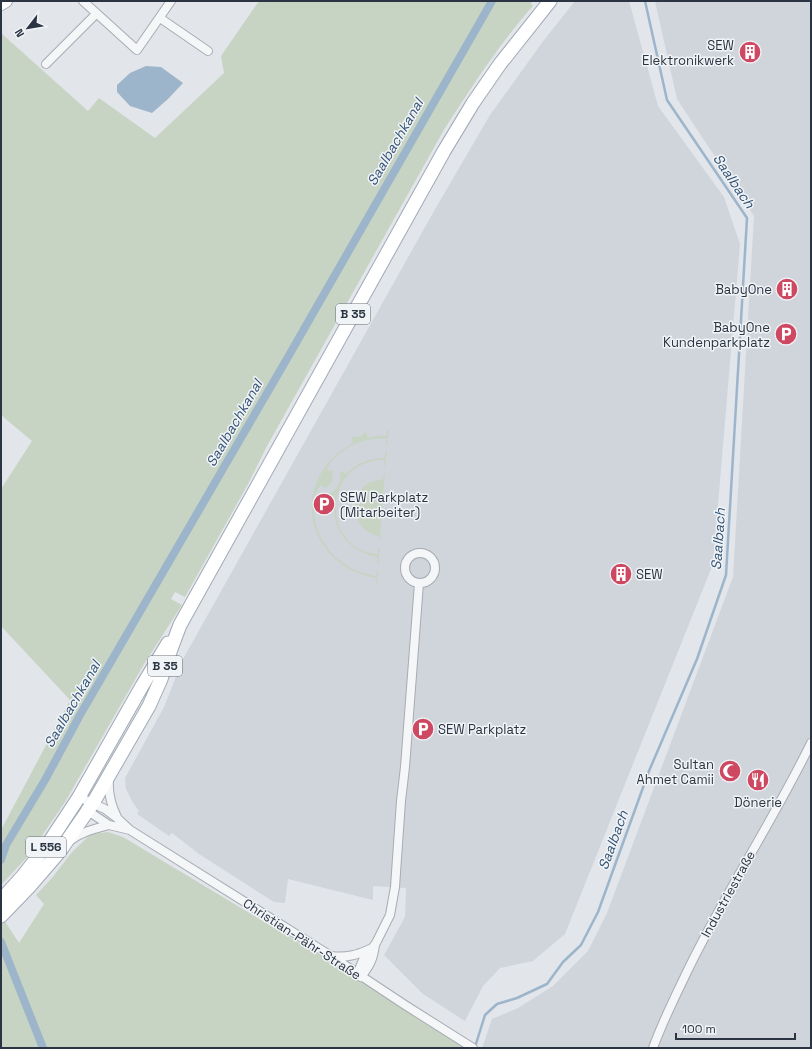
<svg xmlns="http://www.w3.org/2000/svg" width="812" height="1049" viewBox="0 0 812 1049" font-family="'Space Grotesk',sans-serif">
<style>
.built{fill:#d0d5dc}
.green{fill:#c8d4c3}
.water{fill:#9db5ca}
.lines{fill:none;stroke-linecap:round;stroke-linejoin:round}
.stream{stroke:#9db5ca;stroke-width:2.5}
.canal{stroke:#9db5ca;stroke-width:8}
.minor-casing{stroke:#a7acb4;stroke-width:10}
.secondary-casing{stroke:#a7acb4;stroke-width:14}
.primary-casing{stroke:#a1aab6;stroke-width:15}
.minor{stroke:#f4f6f8;stroke-width:8}
.secondary{stroke:#fff;stroke-width:12}
.primary{stroke:#fff;stroke-width:13}
.labels{text-anchor:middle;dominant-baseline:central;stroke-width:3;stroke-linejoin:round;paint-order:stroke}
.shield{fill:#f1f4f7;stroke:#666e78;stroke-width:1}
.shield-label{font-size:12px;font-weight:bold;fill:#2a3442}
.poi-label{font-size:13px;fill:#2a3442;stroke:#f1f4f7;text-anchor:end}
.street-label{font-size:13px;fill:#2a3442;stroke:#f1f4f7}
.water-label{font-size:14px;font-style:italic;fill:#345476;stroke:#f1f4f7}
</style>
<rect width="100%" height="100%" fill="#e2e5ea"/>
<path class="built" d="M 575,1 L 629,1 L 658,106 L 724,197 L 740,244 L 713,564 L 565,934 L 533,961 L 500,968 L 483,986 L 465,1021 L 423,994 L 384,955 L 405,917 L 406,888 L 373,886 L 373,900 L 288,879 L 285,903 L 274,902 L 199,854 L 172,833 L 169,836 L 137,814 L 139,811 L 133,803 L 126,789 L 125,778 L 164,707 L 183,659 L 434,211 L 490,115 L 544,40 Z
M 655,1 L 811,1 L 811,1048 L 482,1048 L 492,1019 L 518,1008 L 553,986 L 588,951 L 607,913 L 733,577 L 754,216 L 677,99 Z"/>
<path class="green" d="M 259,1 L 530,1 L 533,6 C 500,43 472,86 445,128 L 267,446 L 248,484 L 185,597 L 175,592 L 171,599 L 182,605 L 144,664 L 65,802 L 28,856 L 1,885 L 1,830 L 70,700 L 1,626 L 1,489 L 32,441 L 1,415 L 1,33 L 88,111 L 99,98 L 155,138 L 224,73 L 221,56 Z
M 387,430 L 389,431 L 387,444 L 386,444 L 386,438 C 380,439 373,439 367,440 C 353,443 331,456 327,470 L 333,471 C 332,481 334,483 325,488 L 321,485 C 315,491 314,500 314,508 C 314,544 342,571 376,576 L 377,570 L 378,570 L 377,583 L 376,584 L 376,578 C 321,570 292,510 327,464 C 334,455 343,449 353,443 L 351,437 L 359,437 L 366,432 L 368,438 L 376,436 L 386,436 Z
M 385,452 L 387,452 L 385,466 L 384,466 L 384,460 C 323,460 319,549 378,554 L 378,548 L 380,549 L 379,562 L 377,563 L 377,557 C 346,550 330,528 335,497 L 329,495 C 333,491 338,487 340,481 C 340,477 339,475 341,471 L 346,474 C 356,463 369,458 385,458 Z
M 384,473 L 385,473 L 380,541 L 379,541 L 379,536 C 375,535 371,534 367,531 C 353,521 350,500 363,487 C 369,482 376,480 383,479 Z
M 108,832 L 123,837 L 474,1048 L 1,1048 L 1,923 L 4,920 L 19,943 L 44,904 L 36,895 L 52,878 L 72,852 L 91,834 Z"/>
<path class="water" d="M 146,66 L 161,67 L 183,83 L 168,99 L 152,113 L 130,106 L 117,92 L 117,85 L 130,73 Z"/>
<g class="lines">
<path class="stream" d="M 475,1047 L 485,1015 L 497,1004 L 517,998 L 547,984 L 563,962 L 581,945 L 598,912 L 649,771 L 697,659 L 726,575 L 747,218 L 667,100 L 645,1"/>
<path class="canal" d="M 1,860 L 6,845 L 45,780 L 80,715 L 292,350 L 492,1
M 1,942 L 43,1048"/>
<g class="minor-casing">
<path id="minor" d="M 83,1 L 137,50 L 171,1
M 160,18 L 208,51
M 46,64 L 96,14
M405 568a15 15 0 1 1 30 0a15 15 0 1 1-30 0Z
M 109,780 C 108,793 111,805 117,817
M 79,797 L 105,809 L 117,818 L 130,830 L 331,956 L 405,1005 L 473,1048
M 86,808 L 88,811 L 109,825 L 130,830
M 71,840 C 84,831 94,829 109,825
M 331,956 C 346,958 357,955 370,949
M 361,977 L 359,972 L 360,967 L 363,960 L 376,943 L 390,915 L 395,887 L 401,801 L 405,767 L 419,583
M 361,977 C 370,965 373,960 375,945
M 653,1048 C 662,1023 674,999 685,976 C 723,896 772,823 811,743"/>
</g>
<g class="secondary-casing">
<path id="secondary" d="M 1,4 L 6,1"/>
</g>
<g class="primary-casing">
<path id="primary" d="M 1,900 L 22,877 L 50,841 L 79,797 L 142,686 L 168,643
M 1,916 L 29,887 L 60,851 L 93,803 L 149,706 L 161,679 L 171,649 L 180,625 L 444,151 L 473,103 L 500,64 L 550,1"/>
</g>
<use href="#minor" class="minor"/>
<use href="#secondary" class="secondary"/>
<use href="#primary" class="primary"/>
</g>
<defs>
<g id="building-disc" transform="scale(1.15)"><circle r="9.5" fill="#ce4862" stroke="#f1f4f7"/><path d="M-4-6H4V6H1V3H-1V6H-4ZM-2.5-4.3h1.7v1.8h-1.7ZM.8-4.3h1.7v1.8H.8ZM-2.5-1h1.7V.8h-1.7ZM.8-1h1.7V.8H.8Z" fill="#fff"/></g>
<g id="parking-disc" transform="scale(1.15)"><circle r="9.5" fill="#ce4862" stroke="#f1f4f7"/><path d="M-3.5-5.5H1a3.5 3.5 0 0 1 0 7H-1V5.5H-3.5ZM-1-3.4V-.6H.8a1.4 1.4 0 0 0 0-2.8Z" fill="#fff"/></g>
<g id="mosque-disc" transform="scale(1.15)"><circle r="9.5" fill="#ce4862" stroke="#f1f4f7"/><path d="M3.5-4.9A6 6 0 1 0 3.5 4.9A5 5 0 1 1 3.5-4.9Z" fill="#fff"/></g>
<g id="restaurant-disc" transform="scale(1.15)"><circle r="9.5" fill="#ce4862" stroke="#f1f4f7"/><path d="M-5-6h1v4h1v-4h1v4h1v-4h1v5L-1.5 .5V6h-2V.5L-5-1ZM5-6V6H3V1.5H1.5Q1.5-4 5-6Z" fill="#fff"/></g>
</defs>
<g fill-rule="evenodd">
<use href="#building-disc" x="750" y="52"/>
<use href="#building-disc" x="787" y="289"/>
<use href="#parking-disc" x="786" y="334"/>
<use href="#parking-disc" x="324" y="504"/>
<use href="#building-disc" x="621" y="574"/>
<use href="#parking-disc" x="423" y="729"/>
<use href="#mosque-disc" x="730" y="771"/>
<use href="#restaurant-disc" x="758" y="780"/>
</g>
<g class="labels">
<g class="shield">
<rect x="336" y="304" width="34" height="20" rx="3"/>
<rect x="148" y="656" width="34" height="20" rx="3"/>
<rect x="26" y="837" width="40" height="20" rx="3"/>
</g>
<g class="shield-label">
<text x="353" y="314">B 35</text>
<text x="165" y="666">B 35</text>
<text x="46" y="847">L 556</text>
</g>
<g class="poi-label">
<text x="734" y="45">SEW<tspan x="734" dy="15">Elektronikwerk</tspan></text>
<text x="772" y="289">BabyOne</text>
<text x="770" y="327">BabyOne<tspan x="770" dy="15">Kundenparkplatz</tspan></text>
<text x="340" y="497" text-anchor="start">SEW Parkplatz<tspan x="340" dy="15">(Mitarbeiter)</tspan></text>
<text x="636" y="574" text-anchor="start">SEW</text>
<text x="438" y="729" text-anchor="start">SEW Parkplatz</text>
<text x="714" y="764">Sultan<tspan x="714" dy="15">Ahmet Camii</tspan></text>
<text x="758" y="802" text-anchor="middle">Dönerie</text>
</g>
<g class="street-label">
<text transform="translate(728 894) rotate(-61)">Industriestraße</text>
<text transform="translate(302 939) rotate(33)">Christian-Pähr-Straße</text>
</g>
<g class="water-label">
<text transform="translate(395 142) rotate(-60)">Saalbachkanal</text>
<text transform="translate(734 181) rotate(56)">Saalbach</text>
<text transform="translate(234 423) rotate(-60)">Saalbachkanal</text>
<text transform="translate(718 539) rotate(-86)">Saalbach</text>
<text transform="translate(72 704) rotate(-60)">Saalbachkanal</text>
<text transform="translate(613 840) rotate(-70)">Saalbach</text>
</g>
</g>
<rect width="812" height="1049" fill="none" stroke="#2a3442" stroke-width="4"/>
<g transform="translate(28 28) rotate(239)" stroke="#f1f4f7" stroke-width="3" paint-order="stroke">
<path d="M0-3L7 15L0 10L-7 15Z" fill="#2a3442"/>
<text y="-6" font-size="11" font-weight="bold" text-anchor="middle" fill="#2a3442">N</text>
</g>
<path d="M676 1033v6h119v-6" fill="none" stroke="#2a3442" stroke-width="2"/>
<text x="682" y="1033" font-size="12" fill="#2a3442" stroke="#f1f4f7" stroke-width="3" paint-order="stroke">100 m</text>
</svg>
